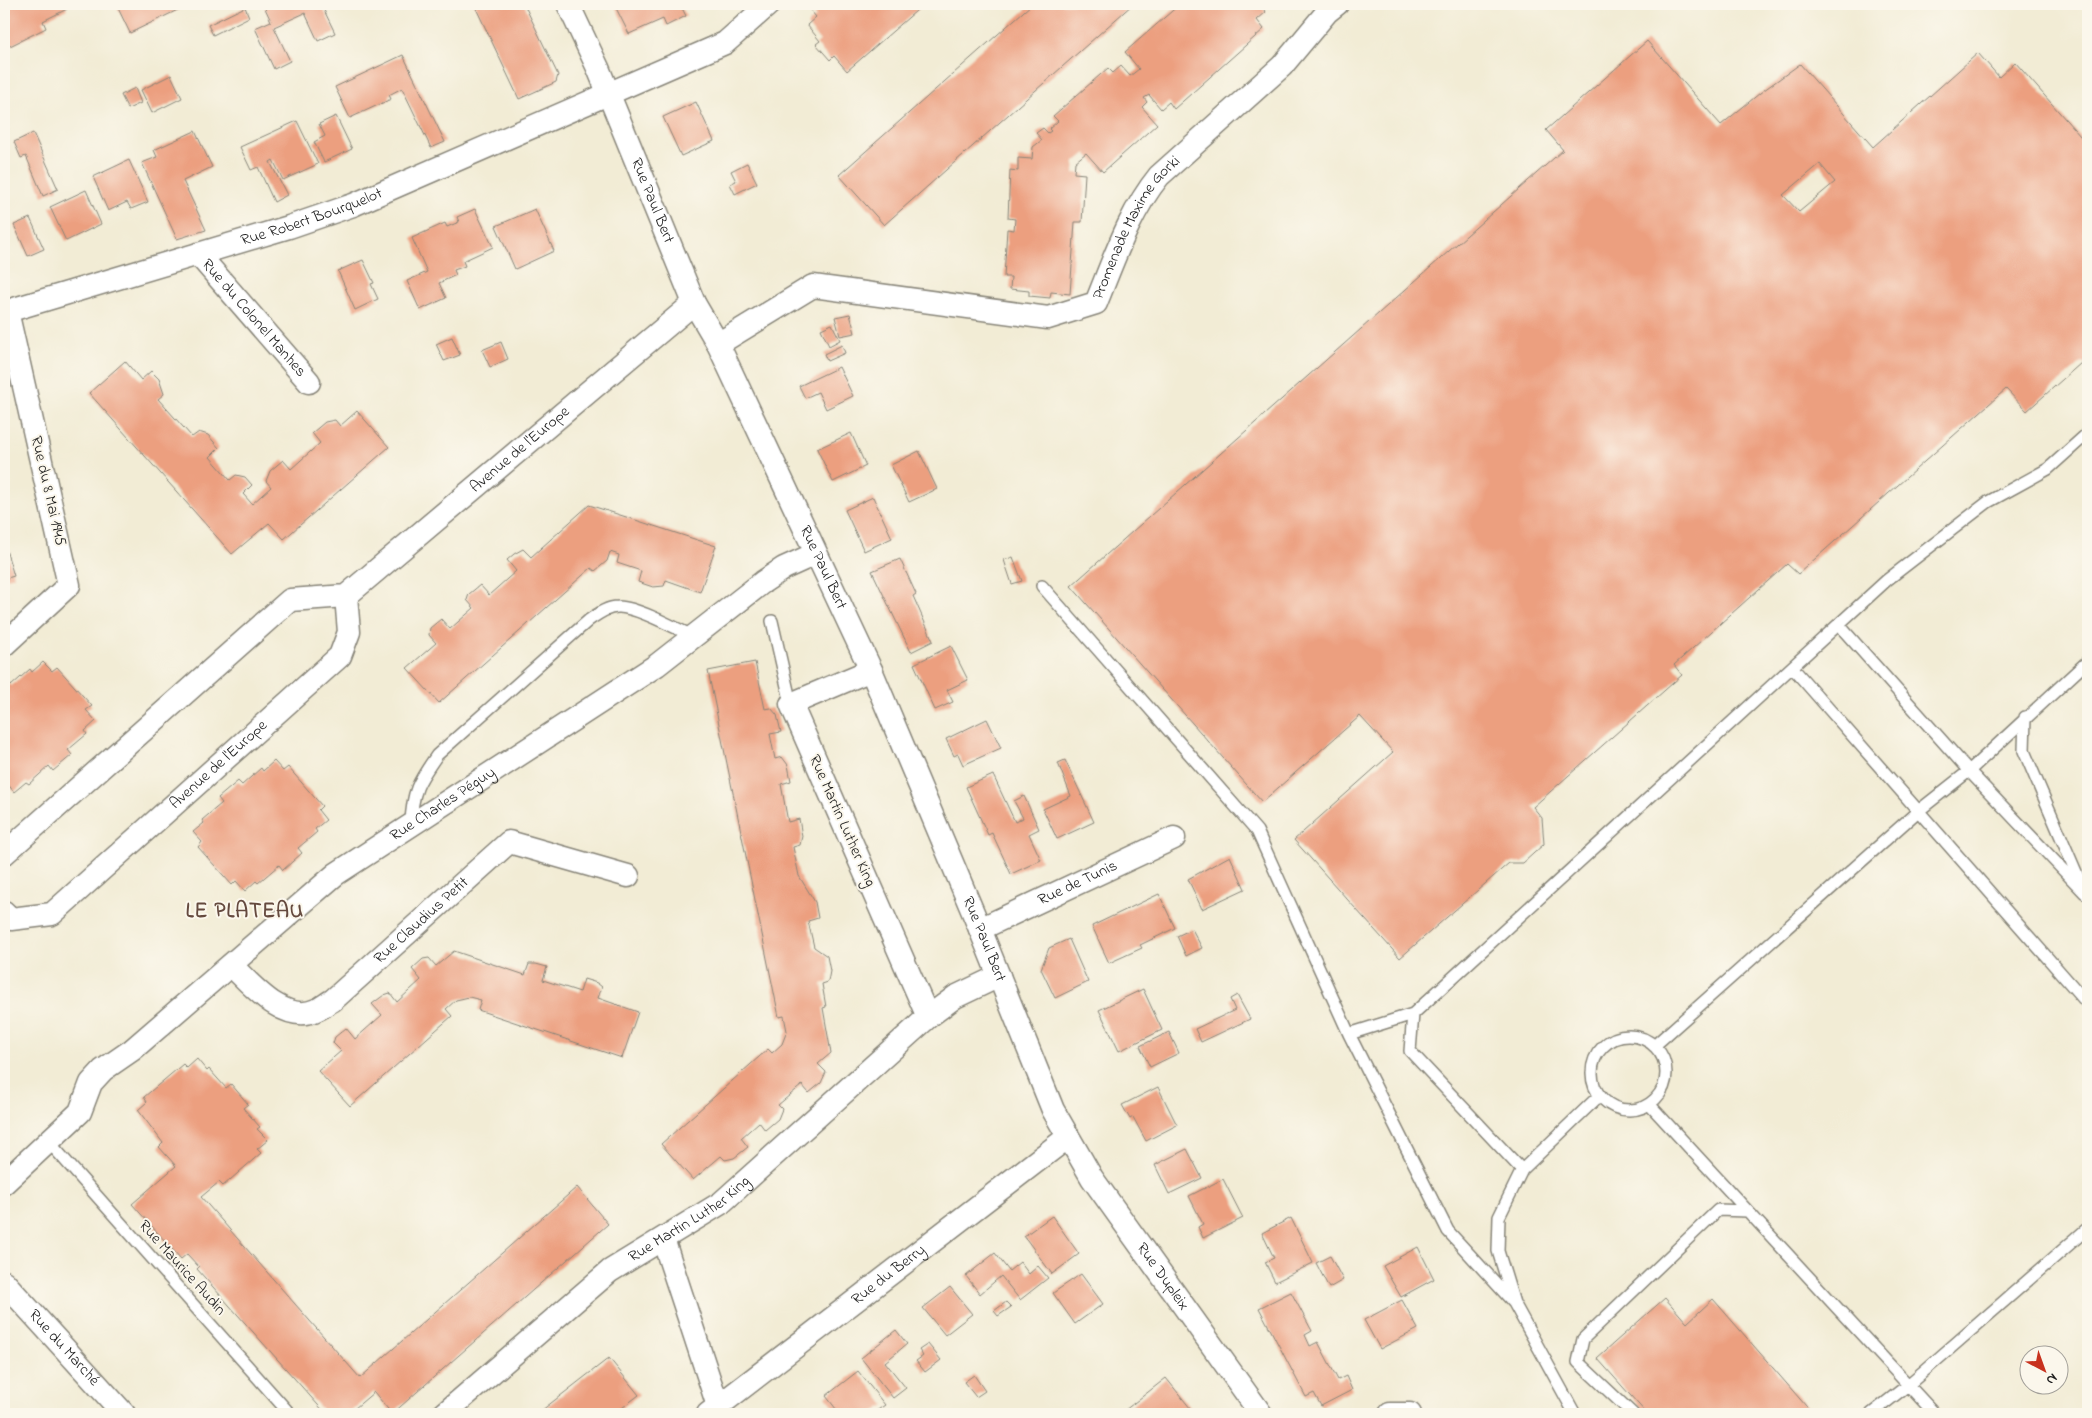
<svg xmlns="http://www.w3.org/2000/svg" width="2092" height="1418" viewBox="0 0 2092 1418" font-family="'Indie Flower',sans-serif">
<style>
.building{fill:#ec9f7f;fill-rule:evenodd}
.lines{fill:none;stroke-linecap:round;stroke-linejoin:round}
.service-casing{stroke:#878478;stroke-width:14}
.minor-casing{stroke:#878478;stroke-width:25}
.service{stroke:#fff;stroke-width:11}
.minor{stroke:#fff;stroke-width:22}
.labels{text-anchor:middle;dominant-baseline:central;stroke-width:4;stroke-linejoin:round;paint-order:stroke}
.street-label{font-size:16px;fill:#1c1c1c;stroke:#fbf7ec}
.district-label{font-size:21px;font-weight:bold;letter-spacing:1px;fill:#654a3f;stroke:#fbf7ec}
</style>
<rect width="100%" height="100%" fill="#fbf7ec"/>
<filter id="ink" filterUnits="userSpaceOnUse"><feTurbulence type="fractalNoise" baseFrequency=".02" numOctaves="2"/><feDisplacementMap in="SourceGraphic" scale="10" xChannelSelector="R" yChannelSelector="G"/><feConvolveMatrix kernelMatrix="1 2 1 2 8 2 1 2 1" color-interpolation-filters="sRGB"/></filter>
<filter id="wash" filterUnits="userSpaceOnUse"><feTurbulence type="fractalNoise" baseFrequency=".0096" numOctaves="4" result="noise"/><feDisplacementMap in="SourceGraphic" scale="20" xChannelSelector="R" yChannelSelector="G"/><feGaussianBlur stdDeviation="1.12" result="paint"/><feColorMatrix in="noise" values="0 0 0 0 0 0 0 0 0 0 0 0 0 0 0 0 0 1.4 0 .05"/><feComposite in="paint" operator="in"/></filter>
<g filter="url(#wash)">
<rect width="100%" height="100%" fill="#f2ecd5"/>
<g id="blocks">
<path class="building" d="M 4,4 L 65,4 L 67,9 L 43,21 L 46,28 L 6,48 L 4,43 Z
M 116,4 L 190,4 L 130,33 Z
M 263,4 L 321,4 L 335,33 L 318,41 L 305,13 L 274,27 L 290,61 L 274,69 L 255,28 L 271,21 Z
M 474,4 L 524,4 L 558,75 L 556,82 L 519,99 Z
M 614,4 L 680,4 L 686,16 L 666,26 L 663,19 L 629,34 Z
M 820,4 L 924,4 L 847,71 L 834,56 L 830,60 L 816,44 L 820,41 L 807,25 L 816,17 L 811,11 Z
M 1032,4 L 1133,4 L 884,225 L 839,175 Z
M 1180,4 L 1259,4 L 1266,12 L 1257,20 L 1264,29 L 1174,109 L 1169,102 L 1161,109 L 1149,95 L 1144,98 L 1147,102 L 1142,107 L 1157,124 L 1103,172 L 1086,153 L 1075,162 L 1074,173 L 1085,174 L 1082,222 L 1075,222 L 1070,294 L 1051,292 L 1050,298 L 1029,296 L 1029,291 L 1010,289 L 1011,277 L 1004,277 L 1007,229 L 1014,230 L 1015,219 L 1008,218 L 1010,170 L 1018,171 L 1018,158 L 1032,159 L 1033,147 L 1042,140 L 1036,133 L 1043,128 L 1048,133 L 1051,131 L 1049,129 L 1058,121 L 1053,116 L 1108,68 L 1113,73 L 1121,66 L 1130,76 L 1139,69 L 1125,52 Z
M 245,7 L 249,17 L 213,35 L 208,25 Z
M 1647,41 L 1721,125 L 1760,93 L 1800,64 L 1873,147 L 1978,53 L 1999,77 L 2015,62 L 2088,145 L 2088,365 L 2081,363 L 2027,411 L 2006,389 L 1798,574 L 1787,564 L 1674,665 L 1682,675 L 1533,807 L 1542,818 L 1544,844 L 1523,863 L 1509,863 L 1400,958 L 1294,840 L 1393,752 L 1360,716 L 1262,802 L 1071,586 L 1563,150 L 1546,130 ZM 1820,164 L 1835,182 L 1799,212 L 1783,195 Z
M 403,55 L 445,142 L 431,148 L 402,88 L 389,95 L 391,99 L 350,118 L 335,87 Z
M 171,75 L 182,98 L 152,113 L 141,90 Z
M 135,88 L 141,103 L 128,109 L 121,95 Z
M 696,102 L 714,141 L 681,156 L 663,117 Z
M 336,116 L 352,149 L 324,162 L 314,142 L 325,136 L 319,124 Z
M 297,121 L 318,164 L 283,180 L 273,160 L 270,162 L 287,195 L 274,202 L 258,167 L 251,170 L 240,147 Z
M 195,131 L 212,167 L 183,181 L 206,230 L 177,239 L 142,163 L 157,157 L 154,150 Z
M 33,133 L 58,189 L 43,196 L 26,156 L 21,158 L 14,142 Z
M 129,160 L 148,202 L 131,209 L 127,202 L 108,211 L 93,177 Z
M 747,163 L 757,183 L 735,194 L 730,184 L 736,181 L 731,171 Z
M 86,190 L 101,224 L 66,241 L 50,207 Z
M 475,209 L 493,247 L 463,261 L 465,266 L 454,270 L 456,275 L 439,283 L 446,298 L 420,310 L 407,281 L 427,272 L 412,238 L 445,223 L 447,227 L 459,222 L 457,217 Z
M 535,209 L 554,251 L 515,269 L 496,226 Z
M 30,218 L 44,249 L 28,256 L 14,225 Z
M 363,260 L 374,283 L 371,284 L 378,299 L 355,310 L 338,271 Z
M 850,314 L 855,333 L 840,336 L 835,317 Z
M 832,324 L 840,340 L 829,346 L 821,329 Z
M 452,337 L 460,355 L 444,361 L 436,344 Z
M 501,342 L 508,359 L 490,367 L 482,350 Z
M 842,345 L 845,353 L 827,361 L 824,354 Z
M 125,361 L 141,380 L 151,371 L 159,379 L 164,394 L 158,399 L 192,437 L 199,432 L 208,435 L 219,448 L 210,457 L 230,480 L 236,475 L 245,477 L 252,485 L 243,494 L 252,504 L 271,487 L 266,481 L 270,471 L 283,460 L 291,469 L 320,443 L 312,433 L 325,422 L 335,420 L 340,426 L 357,411 L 389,447 L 284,539 L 269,523 L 232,554 L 89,393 Z
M 839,367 L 853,396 L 826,409 L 818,392 L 805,398 L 799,386 Z
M 851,433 L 866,466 L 833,482 L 817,449 Z
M 919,451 L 937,489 L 909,502 L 891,465 Z
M 873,497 L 892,538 L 864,551 L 845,510 Z
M 589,505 L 716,546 L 700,592 L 666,580 L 664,586 L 653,587 L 638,582 L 641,571 L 617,563 L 619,555 L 610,552 L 607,561 L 595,571 L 591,568 L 439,703 L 407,668 L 436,643 L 429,635 L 430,628 L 441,619 L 450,629 L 474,608 L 467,600 L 469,594 L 480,585 L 489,595 L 516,571 L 507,560 L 514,554 L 523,549 L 531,557 Z
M 4,543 L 14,576 L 4,579 Z
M 1013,557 L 1022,581 L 1012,584 L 1004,560 Z
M 900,559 L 916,594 L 913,596 L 933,641 L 911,652 L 872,571 Z
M 951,646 L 968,680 L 947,690 L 953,702 L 935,710 L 914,664 Z
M 43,662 L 52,671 L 57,667 L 92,706 L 86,710 L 96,721 L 85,731 L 87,734 L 68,750 L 72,755 L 53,771 L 49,766 L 29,784 L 26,782 L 14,792 L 6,782 L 4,784 L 4,684 L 7,681 L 11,686 L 30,669 L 32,672 Z
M 755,662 L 765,709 L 771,708 L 777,715 L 781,732 L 770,734 L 775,759 L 782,757 L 788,765 L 791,781 L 781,784 L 788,822 L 799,819 L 802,836 L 800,845 L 793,847 L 799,876 L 815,902 L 818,918 L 808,921 L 814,947 L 827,956 L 830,971 L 828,982 L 822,984 L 826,1007 L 823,1008 L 831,1053 L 818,1064 L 826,1072 L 821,1083 L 809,1093 L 802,1085 L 778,1105 L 782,1109 L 778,1119 L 765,1130 L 759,1122 L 741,1138 L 748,1147 L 734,1158 L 725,1160 L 721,1156 L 693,1180 L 661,1144 L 768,1049 L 772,1053 L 782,1044 L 787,1031 L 784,1016 L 779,1017 L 708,671 Z
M 987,719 L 1001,748 L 963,765 L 958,754 L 954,756 L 946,739 Z
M 1065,760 L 1094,822 L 1057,839 L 1043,809 L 1071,796 L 1058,763 Z
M 274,761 L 283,771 L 288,767 L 322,806 L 318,810 L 326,820 L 315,829 L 317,832 L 298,848 L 302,853 L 283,870 L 279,865 L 258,883 L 256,881 L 245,891 L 236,881 L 232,885 L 198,847 L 202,842 L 193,832 L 204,823 L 202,820 L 222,803 L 218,798 L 238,781 L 242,785 L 261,768 L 263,771 Z
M 993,775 L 1015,822 L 1023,818 L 1014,801 L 1024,796 L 1039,829 L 1029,834 L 1041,860 L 1011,874 L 992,833 L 988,835 L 966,787 Z
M 1230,856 L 1245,889 L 1202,909 L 1188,879 Z
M 1159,894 L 1175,928 L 1140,945 L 1142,948 L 1109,963 L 1092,926 Z
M 1192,929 L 1202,948 L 1186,956 L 1177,936 Z
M 1069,939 L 1088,982 L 1055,998 L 1041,969 L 1049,948 Z
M 454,951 L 525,975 L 529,964 L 536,964 L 547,967 L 543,980 L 580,992 L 584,979 L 597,983 L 602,987 L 598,998 L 638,1012 L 622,1058 L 478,1010 L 481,1000 L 469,997 L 456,1000 L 446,1009 L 452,1016 L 350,1106 L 318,1071 L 341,1051 L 333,1043 L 335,1037 L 346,1028 L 355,1039 L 382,1015 L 372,1004 L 384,995 L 390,993 L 397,1002 L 421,980 L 412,969 L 423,959 L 429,958 L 436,966 Z
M 1143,989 L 1162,1030 L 1119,1051 L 1099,1010 Z
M 1237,995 L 1250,1019 L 1201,1042 L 1195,1029 L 1235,1010 L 1230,999 Z
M 1169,1032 L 1179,1053 L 1150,1067 L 1140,1046 Z
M 197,1059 L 207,1071 L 209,1069 L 226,1088 L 231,1084 L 248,1104 L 243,1108 L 260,1127 L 257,1129 L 268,1140 L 257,1149 L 261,1153 L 223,1186 L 219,1182 L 201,1197 L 360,1378 L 577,1187 L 608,1224 L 392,1414 L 374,1392 L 348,1414 L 326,1414 L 197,1269 L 199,1267 L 187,1254 L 181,1259 L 132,1204 L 176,1166 L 159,1147 L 163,1143 L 138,1110 L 147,1102 L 144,1097 L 183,1064 L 187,1068 Z
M 1158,1087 L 1177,1125 L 1146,1141 L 1133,1117 L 1130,1119 L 1122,1105 Z
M 1187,1149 L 1202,1178 L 1169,1194 L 1155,1165 Z
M 1223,1179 L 1243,1218 L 1203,1238 L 1198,1227 L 1203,1224 L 1189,1196 Z
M 1052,1216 L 1079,1254 L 1052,1274 L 1024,1236 Z
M 1291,1218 L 1313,1263 L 1275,1282 L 1265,1262 L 1274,1258 L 1262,1233 Z
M 1418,1247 L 1434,1279 L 1401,1297 L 1383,1266 Z
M 995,1253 L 1009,1271 L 1020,1262 L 1029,1274 L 1038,1266 L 1048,1278 L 1020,1300 L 1001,1276 L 980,1294 L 966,1276 Z
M 1330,1256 L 1343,1280 L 1329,1288 L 1316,1263 Z
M 1081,1274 L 1103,1304 L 1075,1324 L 1053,1293 Z
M 950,1287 L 972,1314 L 945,1335 L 923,1308 Z
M 1291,1292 L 1312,1331 L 1305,1335 L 1310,1346 L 1318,1342 L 1338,1380 L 1346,1376 L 1352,1390 L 1321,1406 L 1314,1393 L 1306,1397 L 1259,1308 Z
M 1665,1298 L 1687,1323 L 1713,1299 L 1813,1414 L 1647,1414 L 1597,1358 Z
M 1402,1300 L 1418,1329 L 1380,1349 L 1364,1320 Z
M 1006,1302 L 1011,1307 L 998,1316 L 994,1311 Z
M 896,1330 L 907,1344 L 885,1362 L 906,1388 L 893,1398 L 861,1358 Z
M 928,1344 L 941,1360 L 925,1372 L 916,1361 L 923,1356 L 919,1350 Z
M 609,1358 L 639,1395 L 614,1414 L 537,1414 Z
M 858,1371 L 885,1405 L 872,1414 L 840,1414 L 826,1396 Z
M 974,1375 L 985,1391 L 976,1397 L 964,1382 Z
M 1166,1378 L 1195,1414 L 1120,1414 Z"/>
</g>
</g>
<g filter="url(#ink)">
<use href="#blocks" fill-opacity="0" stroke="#878478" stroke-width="1"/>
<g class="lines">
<g class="service-casing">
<path id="service" d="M 1042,586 L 1257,831 L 1349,1034 L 1448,1231 L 1514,1303
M 772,621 L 791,704
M 1839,625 L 1969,771 L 2085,893 L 2024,751 L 2025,717
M 1792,667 L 2088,1004
M 411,825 C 412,791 418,782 437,755 L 589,620 C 598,614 607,607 618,607 C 635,606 678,629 694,637
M 1349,1034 L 1413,1014
M1592 1073a37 37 0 1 1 74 0a37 37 0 1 1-74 0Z
M 1654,1046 L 1917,812 L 1969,771 L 2088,661
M 1649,1104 L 1935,1414
M 49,1142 L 290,1414
M 1522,1170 L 1410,1051 L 1413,1014 L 1887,580 L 1988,502 L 2048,469 L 2088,433
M 1575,1414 L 1514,1303 L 1498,1251 L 1499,1217 L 1522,1170 L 1599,1096
M 1633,1414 L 1578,1362 L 1583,1339 L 1718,1210 L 1747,1211
M 1871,1414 L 1908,1385 L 2088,1228"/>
</g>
<g class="minor-casing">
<g id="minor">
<path id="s1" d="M 568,4 L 598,68 L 694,303 L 718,344 L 871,670 L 980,929 L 1053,1110 L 1092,1178 L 1261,1414"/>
<path id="s2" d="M 198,254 L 309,382"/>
<path id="s3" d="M 4,312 L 289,227 L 353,205 L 725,43 L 769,4"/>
<path id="s4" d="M 718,344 L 813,286 L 1048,318 L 1096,303 C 1114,259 1129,213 1159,176 L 1282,66 L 1327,12 L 1337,4"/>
<path d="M 4,645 L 69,585 L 7,311"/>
<path id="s5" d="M 4,854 L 290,600 L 346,596 L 694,303"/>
<path id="s6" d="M 4,912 L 11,919 L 52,914 L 340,656 L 349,632 L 346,596"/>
<path id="s7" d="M 980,929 L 1174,838"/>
<path id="s8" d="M 231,965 C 251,984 284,1025 316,1010 C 322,1008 327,1003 333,1000 L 509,842 L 628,876"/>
<path d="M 928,1017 L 955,997 L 999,976"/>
<path id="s9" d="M 4,1183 L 80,1112 L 91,1083 L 103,1070 L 132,1050 L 336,874 L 657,665 L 763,582 L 784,568 L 815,554"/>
<path d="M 663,1239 L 718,1406"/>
<path id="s10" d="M 4,1282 L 124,1414"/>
<path id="s11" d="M 444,1414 L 610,1271 L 721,1203 L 928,1017 L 791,704 L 871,670"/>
<path id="s12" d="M 708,1414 L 1068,1137"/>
<path d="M 1390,1414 L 1410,1414"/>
</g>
</g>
<use href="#service" class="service"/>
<use href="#minor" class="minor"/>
</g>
</g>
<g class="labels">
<g class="street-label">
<text stroke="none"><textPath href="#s1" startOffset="214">Rue Paul Bert</textPath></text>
<text stroke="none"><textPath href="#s3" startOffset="322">Rue Robert Bourquelot</textPath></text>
<text stroke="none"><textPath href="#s4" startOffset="485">Promenade Maxime Gorki</textPath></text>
<text stroke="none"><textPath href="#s2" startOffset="85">Rue du Colonel Manhes</textPath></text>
<text stroke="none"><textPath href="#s5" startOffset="666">Avenue de l'Europe</textPath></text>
<text transform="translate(48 491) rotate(77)">Rue du 8 Mai 1945</text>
<text stroke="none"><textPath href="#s1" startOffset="619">Rue Paul Bert</textPath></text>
<text stroke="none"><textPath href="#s6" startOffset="275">Avenue de l'Europe</textPath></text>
<text stroke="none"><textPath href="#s9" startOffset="585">Rue Charles Péguy</textPath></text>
<text transform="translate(842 821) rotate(66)">Rue Martin Luther King</text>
<text stroke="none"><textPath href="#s7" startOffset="108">Rue de Tunis</textPath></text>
<text stroke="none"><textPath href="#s8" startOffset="241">Rue Claudius Petit</textPath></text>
<text stroke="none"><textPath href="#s1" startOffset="1024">Rue Paul Bert</textPath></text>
<text stroke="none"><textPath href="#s11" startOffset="314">Rue Martin Luther King</textPath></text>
<text transform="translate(182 1268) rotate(48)">Rue Maurice Audin</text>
<text stroke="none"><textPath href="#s12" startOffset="228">Rue du Berry</textPath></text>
<text stroke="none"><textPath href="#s1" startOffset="1408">Rue Dupleix</textPath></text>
<text stroke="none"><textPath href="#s10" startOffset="89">Rue du Marché</textPath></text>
</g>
<g class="district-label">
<text x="245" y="912">LE PLATEAU</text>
</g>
</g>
<rect width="2092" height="1418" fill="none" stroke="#fbf7ec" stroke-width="20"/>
<g transform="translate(2044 1370) rotate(139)"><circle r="24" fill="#fbf7ec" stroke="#a29f99"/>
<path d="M0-4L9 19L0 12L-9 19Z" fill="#c8321e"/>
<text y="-8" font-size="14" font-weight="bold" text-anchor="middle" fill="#1c1c1c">N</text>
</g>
</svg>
